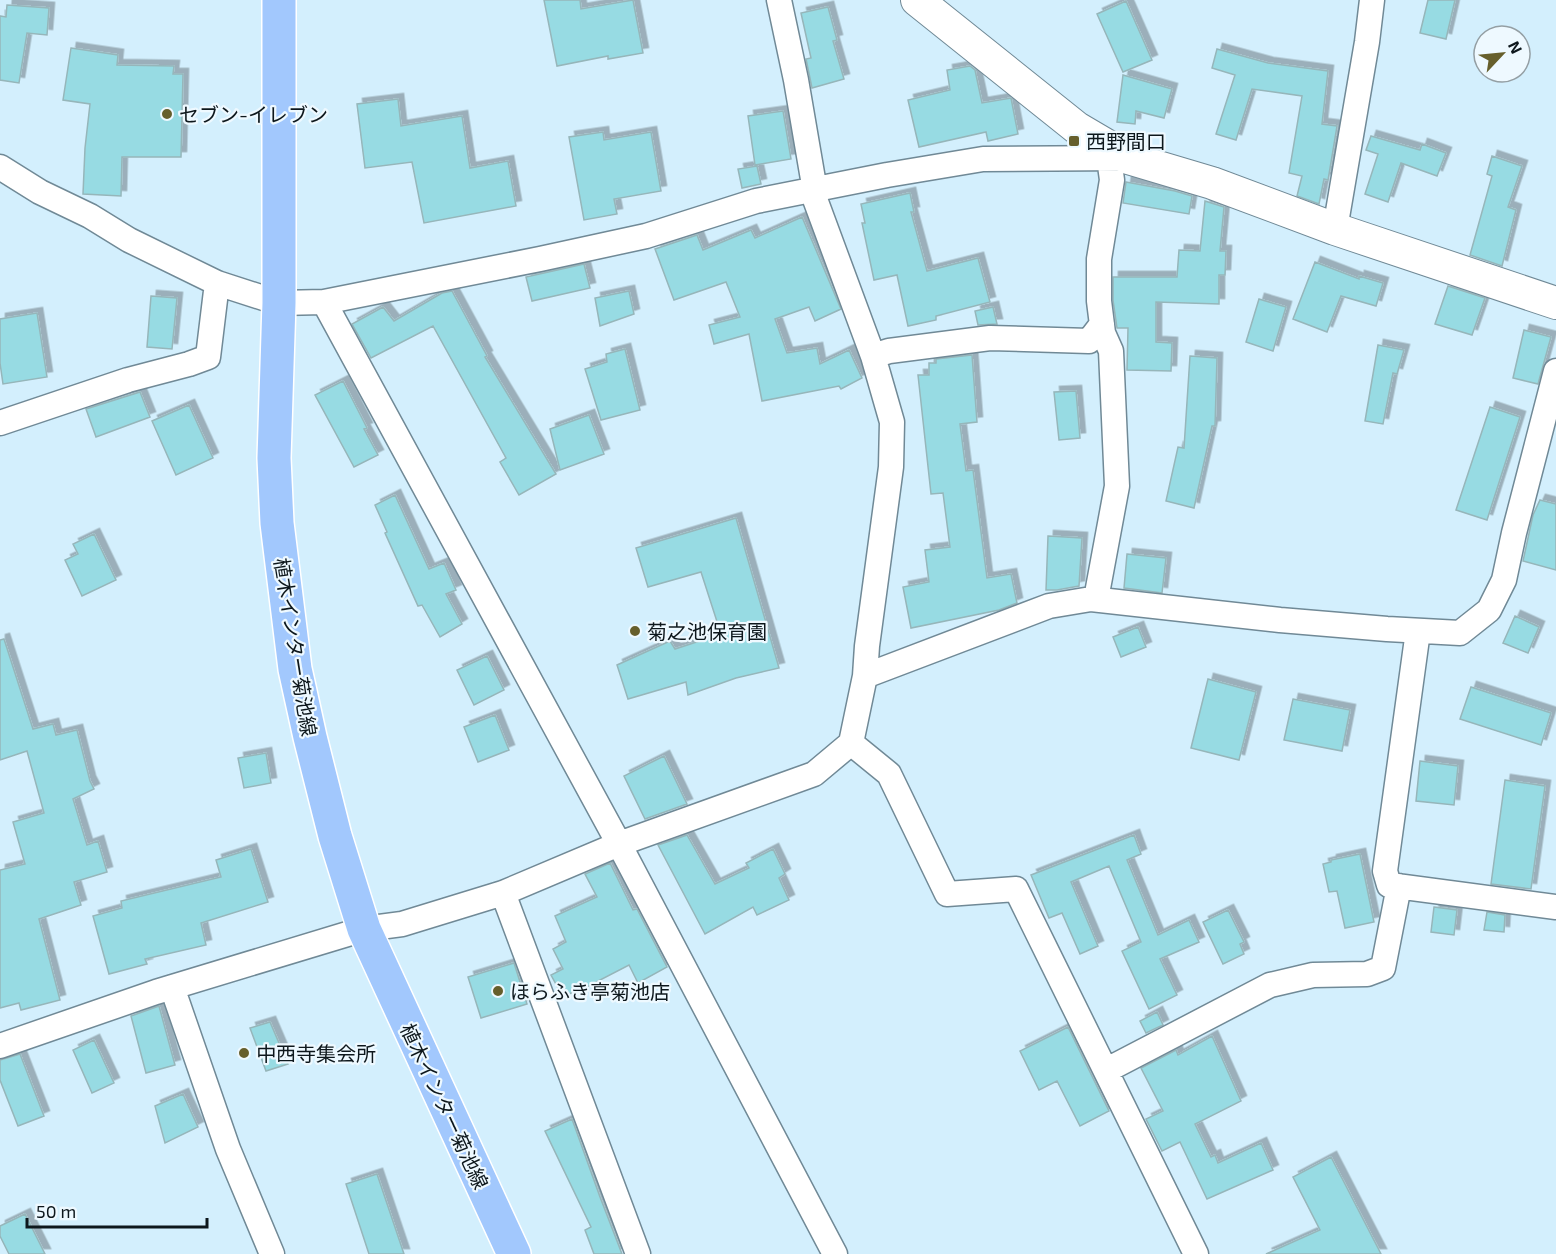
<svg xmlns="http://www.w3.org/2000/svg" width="1556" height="1254" viewBox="0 0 1556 1254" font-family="'Exo 2','Noto Sans JP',sans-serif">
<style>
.building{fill:#97dbe3;stroke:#96b6ba;stroke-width:1.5;filter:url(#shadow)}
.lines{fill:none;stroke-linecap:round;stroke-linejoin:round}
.minor-casing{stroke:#708996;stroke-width:27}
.tertiary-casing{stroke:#708996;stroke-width:34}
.primary-casing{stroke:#fff;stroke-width:36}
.minor{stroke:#fff;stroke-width:24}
.tertiary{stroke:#fff;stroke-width:32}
.primary{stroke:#a2c8fd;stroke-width:33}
.poi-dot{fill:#665f2c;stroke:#eef9ff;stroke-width:2}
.labels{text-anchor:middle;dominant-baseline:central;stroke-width:4.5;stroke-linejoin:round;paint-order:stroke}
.poi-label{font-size:20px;fill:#0d171c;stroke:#eef9ff;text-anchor:start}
.street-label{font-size:20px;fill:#0d171c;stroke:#eef9ff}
</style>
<defs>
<filter id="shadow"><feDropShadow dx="5.5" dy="-5.5" stdDeviation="0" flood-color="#0004"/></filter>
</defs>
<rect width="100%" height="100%" fill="#d3effd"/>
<path class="building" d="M 544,0 L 580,0 L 581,9 L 633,0 L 643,53 L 608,59 L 608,56 L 557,66 Z
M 1428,0 L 1455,0 L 1446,39 L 1420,33 Z
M 1126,1 L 1152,60 L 1123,72 L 1097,14 Z
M 7,5 L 49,8 L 47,35 L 27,33 L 19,83 L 0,80 L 0,16 L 6,17 Z
M 828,7 L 837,40 L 833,41 L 844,79 L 812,88 L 806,59 L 811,58 L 801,13 Z
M 71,48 L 118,55 L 117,65 L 174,66 L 173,74 L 183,74 L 181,157 L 122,157 L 121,196 L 83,194 L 85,148 L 90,104 L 63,100 Z
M 1217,49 L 1268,63 L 1328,71 L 1322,124 L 1337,126 L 1328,180 L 1324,179 L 1319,204 L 1297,196 L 1302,176 L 1289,173 L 1302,96 L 1252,89 L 1236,140 L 1216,134 L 1235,75 L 1212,68 Z
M 970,66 L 975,70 L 982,103 L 1011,98 L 1018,134 L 988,141 L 986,132 L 919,147 L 908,100 L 950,90 L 947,70 Z
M 1123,75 L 1172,89 L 1164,118 L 1136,111 L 1135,124 L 1117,122 Z
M 398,99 L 401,126 L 462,116 L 470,168 L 508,161 L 516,206 L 424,223 L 412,162 L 365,168 L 357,104 Z
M 783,111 L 791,159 L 755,165 L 748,116 Z
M 603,132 L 604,140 L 651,132 L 661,191 L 614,199 L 617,214 L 584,220 L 569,137 Z
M 1371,136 L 1420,150 L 1422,144 L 1446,153 L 1437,176 L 1401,163 L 1388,202 L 1365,194 L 1378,154 L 1366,150 Z
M 1492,156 L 1522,166 L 1508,207 L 1516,210 L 1502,266 L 1470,255 L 1492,176 L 1487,174 Z
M 757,166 L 761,184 L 742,188 L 738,169 Z
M 1126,182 L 1175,191 L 1192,196 L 1189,214 L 1123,203 Z
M 910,193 L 914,212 L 911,212 L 927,271 L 978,258 L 990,302 L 936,316 L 936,320 L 908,326 L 897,275 L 874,280 L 862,223 L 865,223 L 861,204 Z
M 1205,201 L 1224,207 L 1220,251 L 1226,251 L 1225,275 L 1219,275 L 1219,304 L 1156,302 L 1156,342 L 1172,343 L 1171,371 L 1127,370 L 1128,328 L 1117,328 L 1113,300 L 1113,277 L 1177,277 L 1179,250 L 1200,251 Z
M 802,217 L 841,309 L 815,321 L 809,307 L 775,319 L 787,353 L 817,348 L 820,364 L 849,350 L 862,378 L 841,389 L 839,386 L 762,401 L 749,334 L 714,344 L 709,325 L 740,317 L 726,282 L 674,300 L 655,249 L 697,235 L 703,250 L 751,230 L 755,238 Z
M 1315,262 L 1359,279 L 1359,276 L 1383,283 L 1376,306 L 1341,296 L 1327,332 L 1293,319 Z
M 584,264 L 590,288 L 532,301 L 526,277 Z
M 1448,286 L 1485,298 L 1472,335 L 1435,324 Z
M 452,291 L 487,356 L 485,357 L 556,474 L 519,495 L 500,462 L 506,458 L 433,326 L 371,358 L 352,324 L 383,307 L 394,321 L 442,293 Z
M 629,291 L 634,314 L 600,326 L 595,298 Z
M 151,296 L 177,298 L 172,349 L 147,347 Z
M 1259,299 L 1286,307 L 1273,351 L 1246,342 Z
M 993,307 L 997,324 L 978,325 L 975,311 Z
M 37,313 L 47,377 L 3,384 L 0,363 L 0,319 Z
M 1524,330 L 1551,337 L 1538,384 L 1513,378 Z
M 1378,345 L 1404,350 L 1397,374 L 1393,373 L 1383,424 L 1365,421 Z
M 625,349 L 640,410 L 601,420 L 585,369 L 607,362 L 606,354 Z
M 972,355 L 977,422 L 960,424 L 966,471 L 973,470 L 987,578 L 1011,574 L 1017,603 L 999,610 L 911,628 L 903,587 L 929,582 L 925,550 L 950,547 L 943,493 L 931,494 L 918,375 L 929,375 L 929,363 L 936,363 L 936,359 Z
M 1190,356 L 1217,358 L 1215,426 L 1212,426 L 1194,508 L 1166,501 L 1178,447 L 1184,448 Z
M 343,381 L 367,428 L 364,429 L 378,455 L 354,467 L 315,395 Z
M 1076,391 L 1080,438 L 1059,440 L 1054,392 Z
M 140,392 L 150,417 L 96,437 L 86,409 Z
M 189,405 L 213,458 L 176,475 L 152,421 Z
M 1490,407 L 1520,417 L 1487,520 L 1456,510 Z
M 589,415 L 604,454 L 560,470 L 550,429 Z
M 395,495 L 429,569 L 444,563 L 456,590 L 446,594 L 462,624 L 440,637 L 422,605 L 418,606 L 385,533 L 387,532 L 375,505 Z
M 1540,500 L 1556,504 L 1556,570 L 1523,561 L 1533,515 Z
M 736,518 L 779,668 L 736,678 L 688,695 L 686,682 L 628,699 L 617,665 L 670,641 L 675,649 L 721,634 L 701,572 L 648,587 L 636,548 Z
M 94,534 L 116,580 L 82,596 L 65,560 L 78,554 L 73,544 Z
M 1048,536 L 1082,538 L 1079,586 L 1057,590 L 1046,590 Z
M 1127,554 L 1166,558 L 1162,593 L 1124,588 Z
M 1515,616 L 1539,627 L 1528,653 L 1503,643 Z
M 1138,627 L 1146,647 L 1121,657 L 1113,637 Z
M 4,639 L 33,729 L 53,724 L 56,735 L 77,730 L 90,781 L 94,789 L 73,799 L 87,845 L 98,841 L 107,872 L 74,882 L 81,905 L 39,919 L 60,1000 L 21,1010 L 19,1003 L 0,1008 L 0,870 L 25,864 L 13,822 L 44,813 L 27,751 L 0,760 L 0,640 Z
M 487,656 L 504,690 L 474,705 L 457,670 Z
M 1208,679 L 1256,692 L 1239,760 L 1191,748 Z
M 1471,687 L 1551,713 L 1541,745 L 1460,719 Z
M 1293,699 L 1350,710 L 1342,751 L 1284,740 Z
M 495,715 L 509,750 L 478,762 L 464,727 Z
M 266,753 L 271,783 L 244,788 L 238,758 Z
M 664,756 L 687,804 L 645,819 L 624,776 Z
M 1420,761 L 1458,766 L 1454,805 L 1416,801 Z
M 1505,780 L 1545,786 L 1531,889 L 1491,884 Z
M 687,835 L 715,884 L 749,868 L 746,863 L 773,849 L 785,874 L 779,878 L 789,900 L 757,915 L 753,907 L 705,934 L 658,845 Z
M 1134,835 L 1141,854 L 1127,860 L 1158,935 L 1189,920 L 1199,942 L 1160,959 L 1177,995 L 1149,1009 L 1122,951 L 1141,942 L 1109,866 L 1071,882 L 1098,946 L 1080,954 L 1062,913 L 1049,918 L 1031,875 Z
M 251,849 L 268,902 L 201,923 L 206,945 L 145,959 L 147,964 L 109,974 L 93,916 L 122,908 L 121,901 L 221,877 L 216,860 Z
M 1360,854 L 1374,922 L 1345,928 L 1337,891 L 1329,892 L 1323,864 L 1331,862 L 1331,860 Z
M 610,863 L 633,910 L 637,909 L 667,967 L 638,983 L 629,965 L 575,993 L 575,991 L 563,997 L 551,975 L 563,969 L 553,949 L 566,942 L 555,916 L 597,897 L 585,874 Z
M 1434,907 L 1457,910 L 1454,935 L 1431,932 Z
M 1228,910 L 1244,942 L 1240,944 L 1244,954 L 1223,964 L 1203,922 Z
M 1487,912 L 1505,915 L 1504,932 L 1484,930 Z
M 514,963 L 527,1004 L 481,1018 L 468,977 Z
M 159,1006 L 175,1065 L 146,1073 L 131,1016 Z
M 1157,1012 L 1163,1025 L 1146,1033 L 1140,1021 Z
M 270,1022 L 288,1064 L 266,1071 L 250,1028 Z
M 1068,1027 L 1109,1111 L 1080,1126 L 1057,1081 L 1039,1090 L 1020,1051 Z
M 1212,1036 L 1241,1101 L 1195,1124 L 1211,1157 L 1215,1155 L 1218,1163 L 1261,1143 L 1273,1170 L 1207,1199 L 1180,1142 L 1162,1151 L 1146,1119 L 1163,1111 L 1141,1068 L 1176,1050 L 1178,1055 Z
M 94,1040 L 114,1083 L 92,1093 L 73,1050 Z
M 20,1054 L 44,1116 L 18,1126 L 0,1080 L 0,1060 Z
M 183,1094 L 198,1127 L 165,1143 L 155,1106 Z
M 572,1119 L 600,1197 L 622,1254 L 594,1254 L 585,1230 L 591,1227 L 545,1131 Z
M 1331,1157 L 1381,1254 L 1266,1254 L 1320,1230 L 1293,1177 Z
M 377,1174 L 404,1254 L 369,1254 L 346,1184 Z
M 25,1214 L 45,1254 L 9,1254 L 0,1236 L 0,1226 Z"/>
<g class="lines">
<g class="minor-casing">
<path id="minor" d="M 0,167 L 40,192 L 90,216 L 129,240 L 217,283 L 279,303 L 324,302 L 540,259 L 646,236 L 756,201 L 887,175 L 983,159 L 1128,158
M 1335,229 L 1367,42 L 1372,0
M 324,302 L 619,844 L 835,1254
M 873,356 L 889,351 L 990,338 L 1089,341 L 1102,324
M 0,423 L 128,380 L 189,364 L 208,357 L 217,283
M 1096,599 L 1117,486 L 1111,351 L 1103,333 L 1099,301 L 1099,259 L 1112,180 L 1109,158
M 1418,631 L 1385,871 L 1389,885 L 1556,907
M 865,676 L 1049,606 L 1091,599 L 1280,620 L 1387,629 L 1460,633 L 1489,610 L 1504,580 L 1514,533 L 1556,371
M 851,743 L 889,774 L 947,894 L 1016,889 L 1196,1254
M 503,893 L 638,1254
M 172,987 L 228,1149 L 272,1254
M 0,1046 L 156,992 L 364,929 L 402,924 L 503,893 L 619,844 L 814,774 L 851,743 L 865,676 L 867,646 L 891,467 L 892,422 L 873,356 L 812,191 L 814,185 L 796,80 L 779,0
M 1107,1070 L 1270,985 L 1313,975 L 1367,974 L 1383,968 L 1399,886"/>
</g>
<g class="tertiary-casing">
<path id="tertiary" d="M 917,0 L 1077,128 L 1128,158 L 1212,183 L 1335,229 L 1556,303"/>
</g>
<g class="primary-casing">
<path id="primary" d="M 279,0 L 279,303 L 274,458 L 277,523 L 295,669 L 310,737 L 335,836 L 364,929 L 514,1254"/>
</g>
<use href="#minor" class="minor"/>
<use href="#tertiary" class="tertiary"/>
<use href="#primary" class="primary"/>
</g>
<g class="poi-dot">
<circle cx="167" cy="114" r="6"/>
<rect x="1068" y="135" width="12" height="12" rx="3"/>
<circle cx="635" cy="631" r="6"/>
<circle cx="498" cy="991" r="6"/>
<circle cx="244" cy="1053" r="6"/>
</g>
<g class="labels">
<g class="poi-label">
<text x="179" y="114">セブン-イレブン</text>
<text x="1086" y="141">西野間口</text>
<text x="647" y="631">菊之池保育園</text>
<text x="510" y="991">ほらふき亭菊池店</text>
<text x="256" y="1053">中西寺集会所</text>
</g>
<g class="street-label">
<text transform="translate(296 647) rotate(81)">植木インター菊池線</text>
<text transform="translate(445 1106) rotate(65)">植木インター菊池線</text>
</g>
</g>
<g transform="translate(1502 54) rotate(64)"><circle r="28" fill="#eef9ff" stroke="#949fa4" stroke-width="1.5"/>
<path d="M0-4.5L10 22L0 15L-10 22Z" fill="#665f2c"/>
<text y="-9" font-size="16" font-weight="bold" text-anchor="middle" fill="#0d171c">N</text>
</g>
<path d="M27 1218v9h180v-9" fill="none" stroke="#0d171c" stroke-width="3"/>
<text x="36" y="1218" font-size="18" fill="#0d171c" stroke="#eef9ff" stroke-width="4.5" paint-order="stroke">50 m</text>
</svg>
